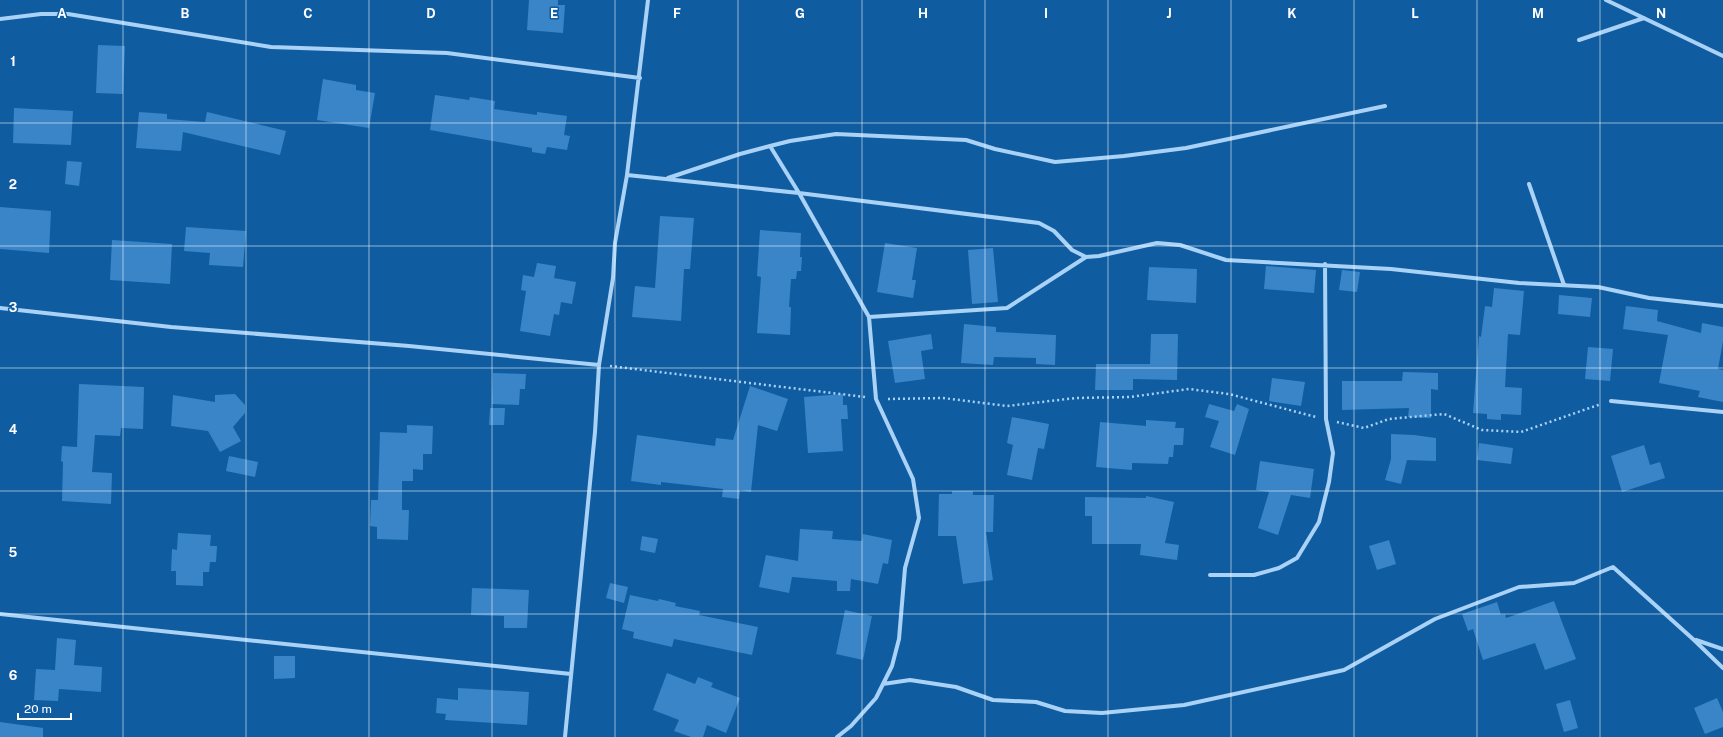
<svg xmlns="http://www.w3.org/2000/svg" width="1723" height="737" viewBox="0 0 1723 737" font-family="'Public Sans',sans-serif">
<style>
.building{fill:#3985c8}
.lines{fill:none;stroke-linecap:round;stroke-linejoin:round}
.path{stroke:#a9d2f6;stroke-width:2.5;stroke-dasharray:2 3;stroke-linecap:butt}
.minor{stroke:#a9d2f6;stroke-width:4}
.grid{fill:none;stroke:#fff;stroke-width:1;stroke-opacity:0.55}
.grid-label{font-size:13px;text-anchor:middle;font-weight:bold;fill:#fff;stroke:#105ca1;stroke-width:3;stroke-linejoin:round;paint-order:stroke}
</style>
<rect width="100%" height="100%" fill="#105ca1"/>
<path class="building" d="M 529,0 L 558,0 L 558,5 L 565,5 L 563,33 L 527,30 Z
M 98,45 L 125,46 L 123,94 L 96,93 Z
M 323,79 L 356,85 L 356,90 L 375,93 L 369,128 L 317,120 Z
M 435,95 L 469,100 L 470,97 L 495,101 L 494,109 L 537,115 L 537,112 L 567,116 L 564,135 L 570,136 L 567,150 L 547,147 L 545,154 L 532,152 L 532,148 L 430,130 Z
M 14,108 L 73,111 L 71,145 L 13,143 Z
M 139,112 L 167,114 L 167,119 L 205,122 L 207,112 L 286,131 L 280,155 L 183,132 L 181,151 L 136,148 Z
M 67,161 L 82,162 L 79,186 L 65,184 Z
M 0,207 L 51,211 L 49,253 L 0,249 Z
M 660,216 L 694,218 L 690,269 L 684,269 L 681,321 L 632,317 L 635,286 L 655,288 Z
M 186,227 L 246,231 L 243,267 L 209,265 L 210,253 L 184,251 Z
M 760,230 L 801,233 L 800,257 L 802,257 L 801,271 L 797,271 L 796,279 L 791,279 L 789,307 L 791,307 L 790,335 L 757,333 L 761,277 L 757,276 Z
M 112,240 L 172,244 L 170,284 L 110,280 Z
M 885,243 L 917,248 L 912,280 L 916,280 L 913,298 L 877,292 Z
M 993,248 L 998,302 L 972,304 L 968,250 Z
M 537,263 L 556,266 L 554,278 L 576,282 L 572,304 L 561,302 L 559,315 L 554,314 L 550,336 L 520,331 L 526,291 L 521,290 L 523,275 L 534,277 Z
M 1266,266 L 1316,270 L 1314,293 L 1264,289 Z
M 1149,267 L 1197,269 L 1196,303 L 1147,300 Z
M 1342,270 L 1360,272 L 1357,292 L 1339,290 Z
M 1494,288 L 1524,291 L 1520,335 L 1508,334 L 1505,387 L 1522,388 L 1521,415 L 1501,414 L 1501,420 L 1487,419 L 1487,414 L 1473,413 L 1479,336 L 1481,337 L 1485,306 L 1492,307 Z
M 1559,295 L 1592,298 L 1590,317 L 1558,314 Z
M 1626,306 L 1658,310 L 1657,321 L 1701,333 L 1702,323 L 1723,327 L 1723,341 L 1718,369 L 1723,370 L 1723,402 L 1698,397 L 1700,391 L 1659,383 L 1668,335 L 1623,329 Z
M 964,324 L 996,327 L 996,332 L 1056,335 L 1055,365 L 1036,364 L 1036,358 L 994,357 L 993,365 L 961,363 Z
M 931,334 L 933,349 L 921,351 L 925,379 L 895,383 L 888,341 Z
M 1151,334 L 1178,334 L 1177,380 L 1133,379 L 1133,390 L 1095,390 L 1096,364 L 1150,364 Z
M 1588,347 L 1613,349 L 1610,381 L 1585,379 Z
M 1403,372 L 1438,373 L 1438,390 L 1431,389 L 1431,418 L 1408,417 L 1409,408 L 1342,410 L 1342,381 L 1402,381 Z
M 493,373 L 526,374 L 525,389 L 520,389 L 519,405 L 492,404 Z
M 1272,378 L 1305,382 L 1301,406 L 1269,401 Z
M 79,384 L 144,387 L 143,429 L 121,428 L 120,436 L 95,435 L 92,472 L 112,473 L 111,504 L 62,501 L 63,462 L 61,461 L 62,446 L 77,447 Z
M 750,386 L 788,399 L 777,431 L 758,425 L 751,492 L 740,490 L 739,499 L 722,497 L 723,489 L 661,482 L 661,485 L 631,481 L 637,435 L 715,446 L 716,438 L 733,440 Z
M 235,394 L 245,405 L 245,413 L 233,427 L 241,441 L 220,452 L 208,431 L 171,426 L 173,395 L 215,402 L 215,395 Z
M 843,394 L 843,405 L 847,405 L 848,419 L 841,419 L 843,451 L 808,453 L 804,397 Z
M 1209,404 L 1234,411 L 1237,404 L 1249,409 L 1235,455 L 1210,447 L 1219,421 L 1205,417 Z
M 490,408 L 505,408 L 504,425 L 489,425 Z
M 1012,417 L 1049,424 L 1044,449 L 1038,448 L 1032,480 L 1007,475 L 1013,445 L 1007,443 Z
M 1146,420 L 1176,422 L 1175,428 L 1184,428 L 1183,445 L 1174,445 L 1173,457 L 1169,457 L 1168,464 L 1132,463 L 1132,470 L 1096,467 L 1100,422 L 1146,426 Z
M 407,425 L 433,426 L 432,454 L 423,454 L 423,470 L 413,469 L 413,481 L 402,481 L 402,510 L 409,510 L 408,540 L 377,539 L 377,527 L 370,526 L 371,500 L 378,500 L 380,432 L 407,433 Z
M 1391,434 L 1414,435 L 1436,438 L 1436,461 L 1407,460 L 1401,484 L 1385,480 L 1391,459 Z
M 1479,443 L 1513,448 L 1511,464 L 1477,460 Z
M 1644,445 L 1650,465 L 1660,462 L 1665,478 L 1622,492 L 1611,456 Z
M 229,456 L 258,462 L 255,477 L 226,471 Z
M 1260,461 L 1314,469 L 1310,498 L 1291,495 L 1278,535 L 1258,528 L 1269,492 L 1256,490 Z
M 952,491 L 973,491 L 973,495 L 994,495 L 993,532 L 986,532 L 993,580 L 963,584 L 956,536 L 938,536 L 939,494 L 952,494 Z
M 1146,496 L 1174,502 L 1165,543 L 1179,545 L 1177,560 L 1140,555 L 1141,544 L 1092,544 L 1092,516 L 1085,516 L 1085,497 L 1146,498 Z
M 800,529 L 833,531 L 832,539 L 862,541 L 863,534 L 892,540 L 888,564 L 883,563 L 878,584 L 851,579 L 850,591 L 837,591 L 837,581 L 792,577 L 789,593 L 759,587 L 766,555 L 798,561 Z
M 178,533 L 211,535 L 210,546 L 217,546 L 216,562 L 210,562 L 209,572 L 203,572 L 203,586 L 176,585 L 176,571 L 171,571 L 172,549 L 177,550 Z
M 642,536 L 658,539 L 655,553 L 640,550 Z
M 1389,540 L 1396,564 L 1377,570 L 1369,546 Z
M 610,583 L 628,587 L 624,603 L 606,598 Z
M 472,588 L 529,590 L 527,628 L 504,628 L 504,616 L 471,615 Z
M 630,595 L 658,601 L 659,599 L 676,603 L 675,606 L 700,611 L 699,615 L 758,627 L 752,655 L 674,639 L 672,647 L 633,638 L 634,632 L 622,629 Z
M 1554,601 L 1576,659 L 1545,670 L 1535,643 L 1483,660 L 1473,629 L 1468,631 L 1462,614 L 1497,602 L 1501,615 L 1505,614 L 1506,618 Z
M 845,610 L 872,616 L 863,660 L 836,654 Z
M 57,638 L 76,640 L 74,665 L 102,667 L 101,692 L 59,689 L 58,701 L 34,700 L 36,669 L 55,670 Z
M 274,656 L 295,656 L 295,678 L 274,679 Z
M 667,673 L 695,684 L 698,677 L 713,683 L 711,687 L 740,698 L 726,733 L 707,725 L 703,737 L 691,737 L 674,731 L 679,720 L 653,710 Z
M 458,688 L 529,692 L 527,725 L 445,720 L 446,714 L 436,713 L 437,698 L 458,700 Z
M 1717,698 L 1723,712 L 1723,727 L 1705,734 L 1694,708 Z
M 1570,700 L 1578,728 L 1564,732 L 1556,704 Z
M 0,722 L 43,728 L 43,737 L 0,737 Z"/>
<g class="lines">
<path class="path" d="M 610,366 L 865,397
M 888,399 L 943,398 L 1007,406 L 1076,398 L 1130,397 L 1189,389 L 1229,394 L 1316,417
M 1337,422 L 1364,428 L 1389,419 L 1444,414 L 1482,430 L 1521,432 L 1601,404"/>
<path class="minor" d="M 1606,0 L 1723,56
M 0,19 L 41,14 L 68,14 L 271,47 L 447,53 L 640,78
M 1579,40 L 1644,18
M 770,146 L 799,193 L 869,317 L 876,399 L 913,479 L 919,518 L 905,568 L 899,639 L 892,666 L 876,698 L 851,726 L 837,737
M 627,175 L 799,193 L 1039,223 L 1054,231 L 1072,250 L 1086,257 L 1099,256 L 1157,243 L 1180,245 L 1226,260 L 1391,269 L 1519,283 L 1598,287 L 1649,298 L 1723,306
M 668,178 L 740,154 L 770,146 L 790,141 L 836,134 L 966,140 L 995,149 L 1055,162 L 1124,156 L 1186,148 L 1385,106
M 1529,184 L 1564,285
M 0,308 L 171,327 L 409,346 L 599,365
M 869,317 L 1007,308 L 1086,257
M 1611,401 L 1723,412
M 1210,575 L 1254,575 L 1279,568 L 1297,558 L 1319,522 L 1329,482 L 1333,453 L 1326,419 L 1325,264
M 0,614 L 571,674
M 1696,640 L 1723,649
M 883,684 L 910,680 L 956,687 L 993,700 L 1036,702 L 1065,711 L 1102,713 L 1184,705 L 1344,670 L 1435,619 L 1519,587 L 1574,583 L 1613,567 L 1694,640 L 1723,668
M 565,737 L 595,432 L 599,365 L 613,278 L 615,243 L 627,175 L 648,0"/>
</g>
<path class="grid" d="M 123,0 L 123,737M 246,0 L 246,737M 369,0 L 369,737M 492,0 L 492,737M 615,0 L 615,737M 738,0 L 738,737M 862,0 L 862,737M 985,0 L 985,737M 1108,0 L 1108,737M 1231,0 L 1231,737M 1354,0 L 1354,737M 1477,0 L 1477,737M 1600,0 L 1600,737M 0,123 L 1723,123M 0,246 L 1723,246M 0,368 L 1723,368M 0,491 L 1723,491M 0,614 L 1723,614"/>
<g class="grid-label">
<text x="62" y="18">A</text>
<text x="185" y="18">B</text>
<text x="308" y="18">C</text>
<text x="431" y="18">D</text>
<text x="554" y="18">E</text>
<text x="677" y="18">F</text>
<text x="800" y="18">G</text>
<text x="923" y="18">H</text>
<text x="1046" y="18">I</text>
<text x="1169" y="18">J</text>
<text x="1292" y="18">K</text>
<text x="1415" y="18">L</text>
<text x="1538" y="18">M</text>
<text x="1661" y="18">N</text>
<text x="13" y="66">1</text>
<text x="13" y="189">2</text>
<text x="13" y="312">3</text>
<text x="13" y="434">4</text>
<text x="13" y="557">5</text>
<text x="13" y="680">6</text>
</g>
<path d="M18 713v6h53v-6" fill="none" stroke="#ffffff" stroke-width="2"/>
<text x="24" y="713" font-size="12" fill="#ffffff" stroke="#105ca1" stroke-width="3" paint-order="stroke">20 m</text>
</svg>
